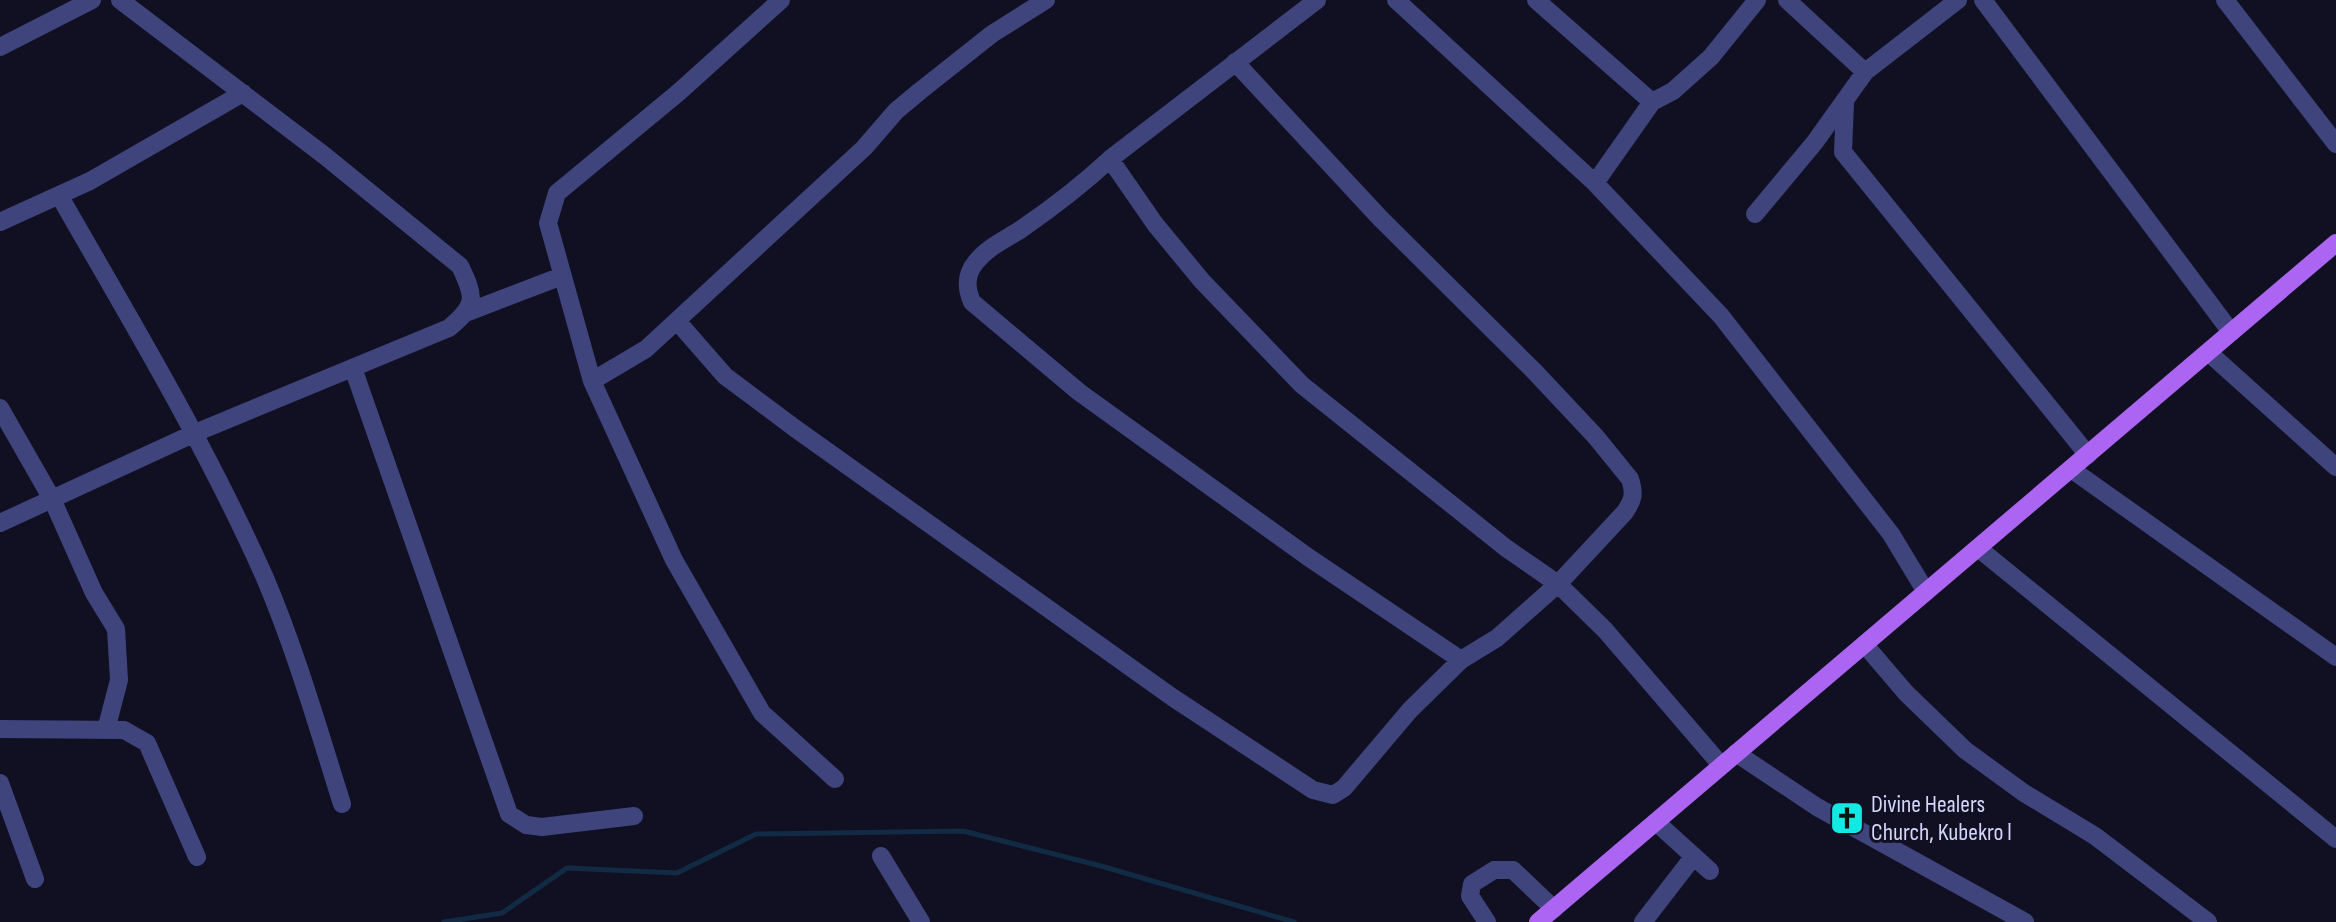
<svg xmlns="http://www.w3.org/2000/svg" width="2336" height="922" viewBox="0 0 2336 922" font-family="'Sofia Sans Condensed',sans-serif">
<style>
.lines{fill:none;stroke-linecap:round;stroke-linejoin:round}
.stream{stroke:#122b44;stroke-width:5}
.minor{stroke:#3f447d;stroke-width:18}
.major{stroke:#ac65f2;stroke-width:18}
.labels{text-anchor:middle;dominant-baseline:central;stroke-width:6;stroke-linejoin:round;paint-order:stroke}
.poi-label{font-size:24px;fill:#d4d5fb;stroke:#111022;text-anchor:start}
</style>
<rect width="100%" height="100%" fill="#111022"/>
<g class="lines">
<path class="stream" d="M 444,922 L 502,913 L 567,868 L 677,873 L 756,834 L 963,831 L 1101,866 L 1294,922"/>
<path class="minor" d="M 781,0 L 679,92 L 557,193 L 548,223 L 592,381 L 674,560 L 762,713 L 835,779
M 1317,0 L 1110,159 C 1082,185 1052,208 1020,230 C 1004,240 988,247 976,262 C 965,275 966,288 972,302 L 1079,392 L 1308,557 L 1461,660
M 1396,0 L 1595,183 L 1721,316 L 1891,534 L 1926,592
M 1536,0 L 1652,102
M 1787,0 L 1865,72
M 1983,0 L 2231,332
M 2225,0 L 2336,144
M 0,47 L 92,0
M 1845,103 L 1843,152 L 2088,455
M 1110,159 L 1155,224 L 1202,281 L 1302,385 L 1506,548 L 1558,584 L 1605,630 L 1721,765
M 1595,183 L 1652,102 L 1673,91 L 1711,57 L 1757,0
M 59,195 C 131,321 206,445 265,578 C 296,651 318,728 342,804
M 1755,214 L 1815,142 L 1865,72 L 1958,0
M 0,222 L 90,181 L 243,93
M 468,312 L 562,276
M 677,321 L 725,376 L 796,429 L 1172,697 L 1313,790 L 1333,795 L 1344,788 L 1410,710 L 1461,660 L 1497,638 L 1558,584 L 1625,512 C 1633,500 1635,494 1630,479 L 1596,437 L 1535,372 L 1380,218 L 1235,62
M 2208,352 L 2336,467
M 353,368 L 509,814 L 526,825 L 542,827 L 634,816
M 592,381 L 646,349 L 864,148 L 896,111 L 920,91 L 992,34 L 1046,0
M 0,408 L 52,499 L 94,593 L 116,629 L 119,680 L 106,730
M 2071,469 L 2336,657
M 0,523 L 195,433 L 449,328 C 477,305 475,297 460,266 L 325,156 L 120,0
M 1978,548 L 2336,839
M 1865,645 L 1906,693 L 1965,750 L 2024,793 L 2095,836 L 2208,922
M 0,729 L 124,730 L 147,743 L 197,857
M 1736,753 L 1817,807 L 2025,922
M 0,783 L 35,879
M 1656,822 L 1710,871
M 881,856 L 921,922
M 1487,922 L 1470,896 L 1472,884 L 1494,870 L 1513,870 L 1554,909
M 1643,922 L 1694,856"/>
<path class="major" d="M 1538,922 L 2336,243"/>
</g>
<defs>
<g id="church-square" transform="scale(1.75)"><rect x="-9" y="-9" width="18" height="18" rx="4" fill="#14e8e4" stroke="#111022"/><path d="M-1.2-6h2.4v3.5h3.3v2.4h-3.3V6h-2.4V-.1h-3.3v-2.4h3.3Z" fill="#111"/></g>
</defs>
<g fill-rule="evenodd">
<use href="#church-square" x="1847" y="818"/>
</g>
<g class="labels">
<g class="poi-label">
<text x="1871" y="804">Divine Healers<tspan x="1871" dy="28">Church, Kubekro l</tspan></text>
</g>
</g>
</svg>
